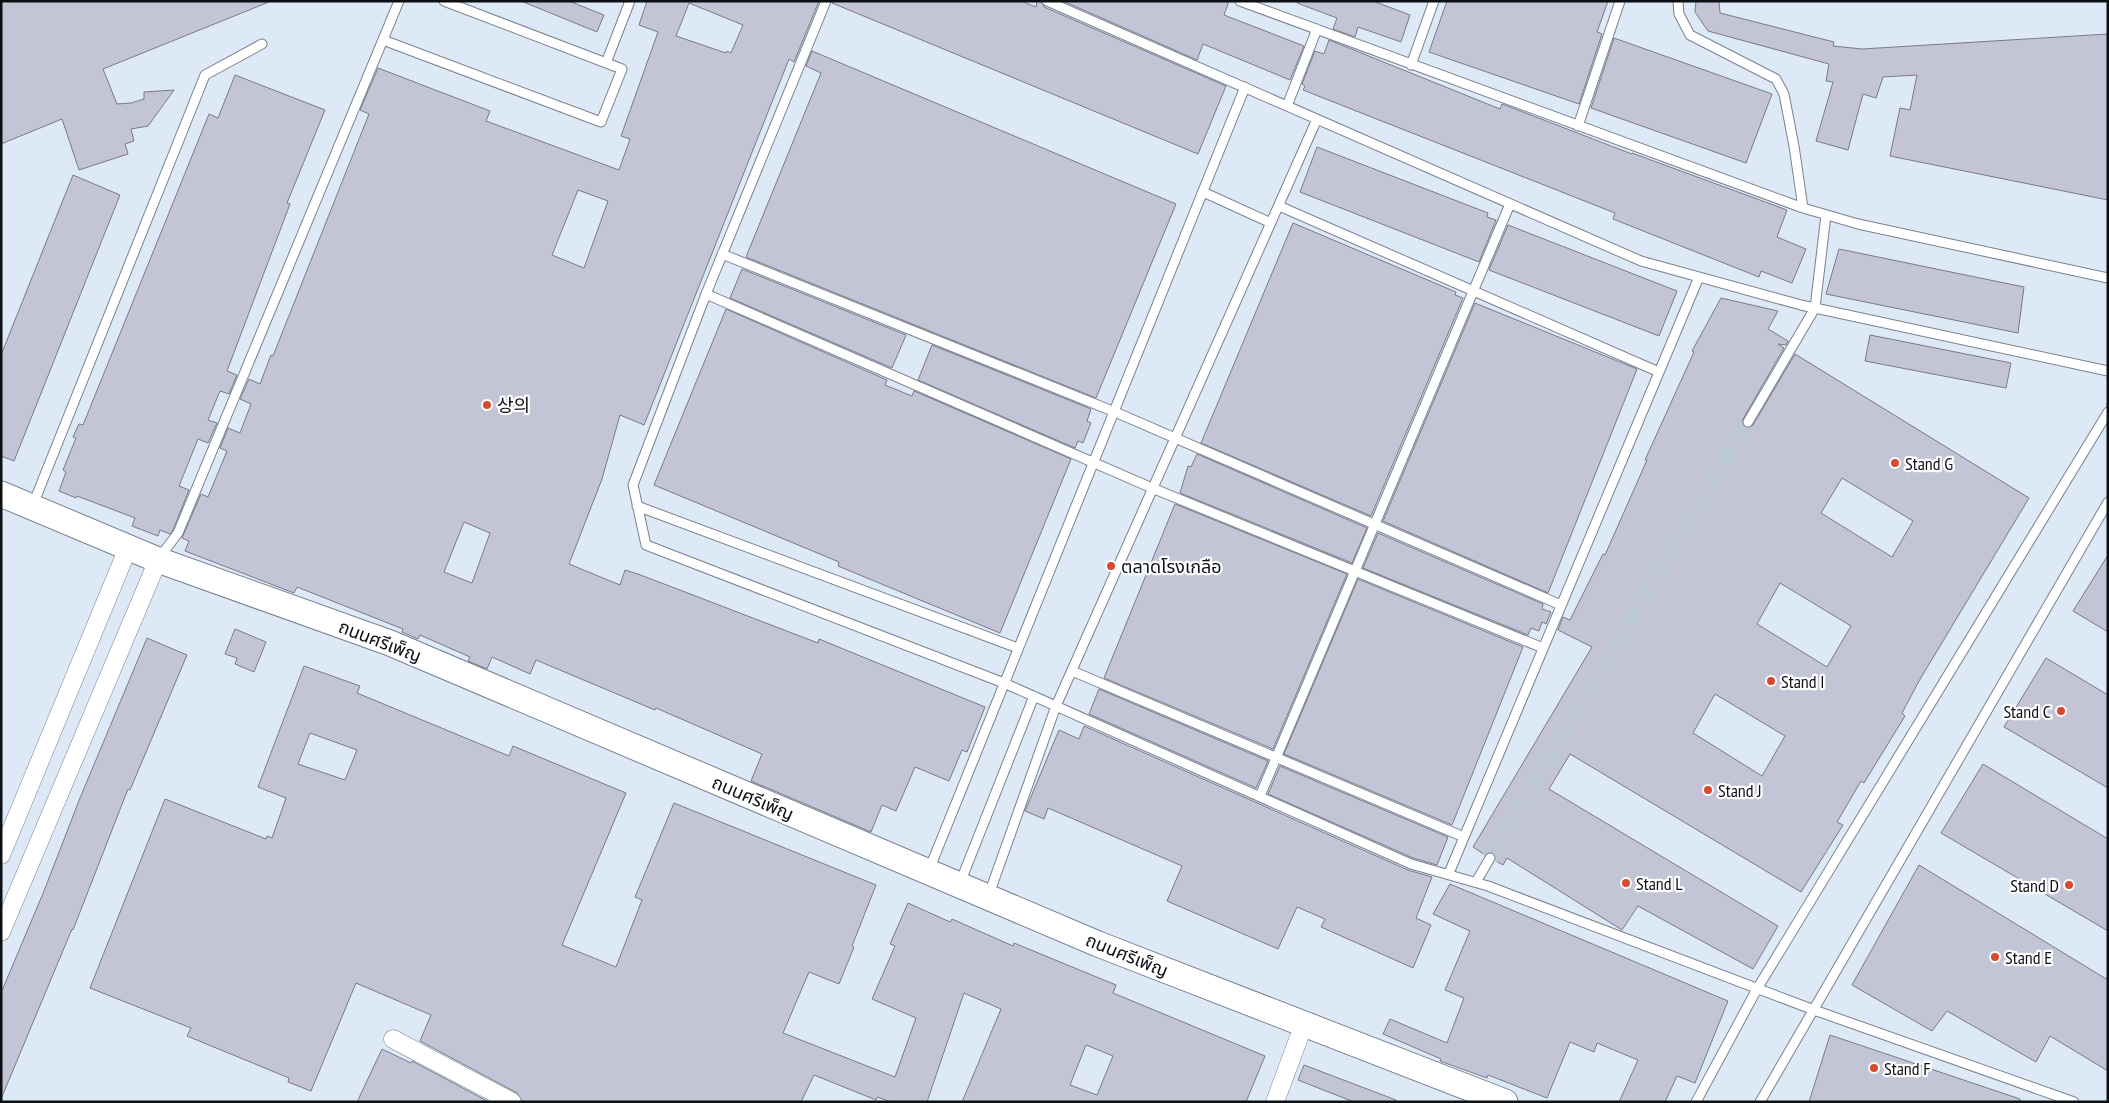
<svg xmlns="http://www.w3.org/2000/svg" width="2109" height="1103" viewBox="0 0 2109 1103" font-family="'PT Sans Narrow','Noto Sans KR','Noto Sans Thai',sans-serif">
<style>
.building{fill:#c3c4d5;stroke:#797a89;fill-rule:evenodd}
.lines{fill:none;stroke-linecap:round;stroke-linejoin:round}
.minor-tunnel{stroke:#bec8d5;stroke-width:18;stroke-dasharray:18 9;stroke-linecap:butt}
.service-casing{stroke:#78828f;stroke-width:11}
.minor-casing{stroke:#78828f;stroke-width:19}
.secondary-casing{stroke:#78828f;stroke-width:27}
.service{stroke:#fff;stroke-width:9}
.minor{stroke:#fff;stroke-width:18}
.secondary{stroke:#fff;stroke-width:25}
.poi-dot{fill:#d64a30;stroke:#fff;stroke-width:2}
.labels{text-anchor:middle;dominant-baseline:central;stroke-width:4.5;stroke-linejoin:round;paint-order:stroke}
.poi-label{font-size:18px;fill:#0c1015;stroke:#fff;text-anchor:start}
.street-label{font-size:18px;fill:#0c1015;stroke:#fff}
</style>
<rect width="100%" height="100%" fill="#dde9f7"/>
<path class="building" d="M 1,1 L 269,1 L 269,2 L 103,69 L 117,104 L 131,103 L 144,99 L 144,92 L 174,90 L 148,126 L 131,129 L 134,141 L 125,144 L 128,154 L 79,170 L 62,119 L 1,144 Z
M 521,1 L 569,1 L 604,15 L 597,32 Z
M 647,1 L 819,1 L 794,62 L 789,59 L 644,425 L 620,415 L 602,479 L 569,564 L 620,585 L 625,570 L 638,574 L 818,643 L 819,639 L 985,707 L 967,752 L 962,750 L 949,781 L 915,767 L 896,811 L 882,805 L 871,832 L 751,781 L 762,754 L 656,708 L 655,710 L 536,660 L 530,674 L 492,657 L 487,669 L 468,661 L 470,657 L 420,635 L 418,639 L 402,632 L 403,629 L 297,587 L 294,593 L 185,551 L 189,541 L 182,538 L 201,494 L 208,497 L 227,451 L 220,448 L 228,428 L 240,433 L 251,404 L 240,399 L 249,379 L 260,384 L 271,355 L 273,356 L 369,114 L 360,110 L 378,68 L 490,111 L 486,121 L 619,170 L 630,139 L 621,136 L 658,32 L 639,25 ZM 689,3 L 743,25 L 731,53 L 727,51 L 726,53 L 676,36 ZM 578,190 L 608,201 L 584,268 L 552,255 ZM 464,522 L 490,533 L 472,583 L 444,572 Z
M 832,1 L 1021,1 L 1036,7 L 1037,1 L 1041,1 L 1044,7 L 1226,86 L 1198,154 L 832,3 Z
M 1063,1 L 1229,1 L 1224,15 L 1304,46 L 1290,80 L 1203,44 L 1197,60 Z
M 1298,1 L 1373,1 L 1410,15 L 1401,42 L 1358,27 L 1355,37 L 1333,29 L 1337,18 L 1297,3 Z
M 1447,1 L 1608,1 L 1597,32 L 1602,34 L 1579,104 L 1429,52 Z
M 1696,1 L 1719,1 L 1720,13 L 1834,42 L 1833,46 L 1862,49 L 2108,34 L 2108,200 L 1890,156 L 1900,108 L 1910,110 L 1917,75 L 1883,77 L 1876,98 L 1863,94 L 1848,150 L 1816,141 L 1833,82 L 1826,81 L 1829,64 L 1708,31 L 1695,12 Z
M 1614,38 L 1772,94 L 1746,163 L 1591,108 Z
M 1329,40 L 1500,109 L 1502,104 L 1632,154 L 1632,153 L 1787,210 L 1777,237 L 1806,249 L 1792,283 L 1761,271 L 1759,277 L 1613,219 L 1615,213 L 1303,90 L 1305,86 L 1302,84 L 1315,51 L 1324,54 Z
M 812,51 L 1176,204 L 1096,398 L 746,257 L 821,73 L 806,66 Z
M 235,75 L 325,110 L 287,203 L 290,204 L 227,371 L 237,375 L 229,394 L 220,391 L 208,420 L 217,423 L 208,443 L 198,439 L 179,486 L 189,490 L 173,530 L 170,534 L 160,530 L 158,536 L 132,526 L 135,518 L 77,496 L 76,498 L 59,491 L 66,472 L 63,470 L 76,438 L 73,437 L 79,424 L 83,425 L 209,114 L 218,118 Z
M 1317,147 L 1488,213 L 1487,217 L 1496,220 L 1479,262 L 1300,192 Z
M 73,175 L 120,195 L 14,461 L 1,456 L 1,355 Z
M 1293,223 L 1456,292 L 1455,295 L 1463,298 L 1371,516 L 1201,443 Z
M 1508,225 L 1677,291 L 1659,336 L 1489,270 Z
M 1839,249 L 2024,287 L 2018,333 L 1826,294 Z
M 742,269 L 906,335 L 892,368 L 730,298 Z
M 1721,298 L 1778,311 L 1768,329 L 1788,341 L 1786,345 L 1778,344 L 1784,348 L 1743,419 L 1742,422 L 1744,427 L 1748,428 L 1753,425 L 1795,354 L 2029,498 L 1919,681 L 1902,713 L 1905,716 L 1864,783 L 1861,781 L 1837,822 L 1843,825 L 1801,892 L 1570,754 L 1549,789 L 1778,926 L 1753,969 L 1638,906 L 1622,930 L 1507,858 L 1503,865 L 1496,861 L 1494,853 L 1490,852 L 1485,855 L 1473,847 L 1592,647 L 1558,630 L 1563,617 L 1570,620 L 1603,554 L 1605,555 L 1647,460 L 1645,460 L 1694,352 L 1692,351 ZM 1842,478 L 1913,521 L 1892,557 L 1821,513 ZM 1780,583 L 1851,626 L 1827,667 L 1757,624 ZM 1715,694 L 1785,736 L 1762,776 L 1693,733 Z
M 1475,303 L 1637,369 L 1548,593 L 1383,521 Z
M 726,309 L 887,380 L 885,385 L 912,396 L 914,391 L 1071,459 L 1000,633 L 838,566 L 839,562 L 654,485 Z
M 1870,335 L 2011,363 L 2006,388 L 1865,361 Z
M 932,345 L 1091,409 L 1087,421 L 1091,423 L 1083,443 L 1078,441 L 1075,448 L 918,380 Z
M 1197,454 L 1367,528 L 1352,563 L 1180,493 L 1188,466 L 1191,467 Z
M 1175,504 L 1347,574 L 1273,749 L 1104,678 Z
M 1378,533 L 1543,604 L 1542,609 L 1551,612 L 1546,624 L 1542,622 L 1539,631 L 1531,628 L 1528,635 L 1363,568 Z
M 2108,555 L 2108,632 L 2073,611 Z
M 1358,579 L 1523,647 L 1452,825 L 1284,754 Z
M 235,629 L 266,642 L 254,672 L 235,664 L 237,658 L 225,654 Z
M 147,638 L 187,655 L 130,790 L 128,789 L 73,930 L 72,929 L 1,1099 L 1,993 L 44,891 L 80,798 Z
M 2046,658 L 2108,695 L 2108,788 L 2004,727 Z
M 304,666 L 360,686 L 357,693 L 509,756 L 513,746 L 626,793 L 562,945 L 616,967 L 642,900 L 635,897 L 674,803 L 876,885 L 852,946 L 854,947 L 839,984 L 809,972 L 783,1033 L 895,1077 L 916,1018 L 872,999 L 895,946 L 890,944 L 908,903 L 950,922 L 952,919 L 1013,946 L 1014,943 L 1116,985 L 1113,993 L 1265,1056 L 1246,1102 L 962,1102 L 1001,1009 L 964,993 L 927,1102 L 891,1102 L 877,1097 L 876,1100 L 814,1075 L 801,1102 L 523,1102 L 517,1093 L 420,1041 L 431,1015 L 356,983 L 311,1091 L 288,1082 L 289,1078 L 187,1036 L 191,1028 L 90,988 L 165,799 L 266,839 L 267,836 L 272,838 L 286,798 L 258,787 ZM 310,733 L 357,750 L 345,780 L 298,764 ZM 1086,1045 L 1113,1056 L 1097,1095 L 1070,1085 Z
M 1099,689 L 1268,761 L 1256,788 L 1089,714 Z
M 1084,726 L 1408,870 L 1432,877 L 1416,918 L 1431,925 L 1413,968 L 1321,927 L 1325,919 L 1297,907 L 1278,949 L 1167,901 L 1182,866 L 1048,808 L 1044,819 L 1025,811 L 1059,730 L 1079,739 Z
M 1983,764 L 2108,839 L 2108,931 L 1941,833 Z
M 1280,766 L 1448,837 L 1437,865 L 1413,858 L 1268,794 Z
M 1919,865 L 2108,980 L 2108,1071 L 2050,1036 L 2036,1062 L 1947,1011 L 1932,1031 L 1852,985 Z
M 1450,884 L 1728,1001 L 1695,1083 L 1677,1076 L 1665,1102 L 1619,1102 L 1638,1060 L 1597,1043 L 1594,1052 L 1570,1042 L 1547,1098 L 1488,1075 L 1487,1078 L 1440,1061 L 1441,1059 L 1383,1034 L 1390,1019 L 1447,1043 L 1464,998 L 1445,990 L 1470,931 L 1433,914 Z
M 1830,1035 L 2020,1099 L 2020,1102 L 1809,1102 Z
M 382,1049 L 411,1063 L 412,1061 L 489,1102 L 357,1102 Z
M 1304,1065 L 1396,1100 L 1396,1102 L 1354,1102 L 1298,1080 Z"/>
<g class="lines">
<path class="minor-tunnel" d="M 1490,858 L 1748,422"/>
<g class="service-casing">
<path id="service" d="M 826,1 L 706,294 L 633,485 L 646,545 L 1004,683 L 1411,864 L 1488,886 L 1814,1010 L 2074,1102
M 1047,1 L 1641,261 L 1801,305 L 2108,371
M 1240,1 L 1803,208 L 1858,224 L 2108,278
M 1678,1 L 1679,14 L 1690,35 L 1776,79 L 1784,94 L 1794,146 L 1803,208
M 383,40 L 601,122 L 622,69 L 444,1
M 606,63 L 630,1
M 1411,65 L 1434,1
M 1287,106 L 1317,29
M 1578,126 L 1620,1
M 1203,192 L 1271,223
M 1279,206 L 1659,372
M 722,254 L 1115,412 L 1561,605
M 706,294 L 1152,488 L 1543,648
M 1748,422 L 1815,308 L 1826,215
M 637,506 L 1018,648
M 32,507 L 205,75 L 262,44
M 159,558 L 178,533 L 399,1
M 1072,671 L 1464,837
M 1260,796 L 1510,204
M 929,870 L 1245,87
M 1449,873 L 1699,277
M 1476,882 L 1490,858
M 960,883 L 1034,696
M 988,897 L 1056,706 L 1317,119
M 1696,1102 L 1757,989 L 2108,412
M 1760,1102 L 2108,502"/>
</g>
<g class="minor-casing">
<path id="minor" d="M 1,855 L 128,548
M 1,932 L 158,560
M 393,1039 L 512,1102
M 1275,1102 L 1304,1024"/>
</g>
<g class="secondary-casing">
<path id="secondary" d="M 1,494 L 158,560 L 390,643 L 1098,944 L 1505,1102"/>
</g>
<use href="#service" class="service"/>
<use href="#minor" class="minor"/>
<use href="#secondary" class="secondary"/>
</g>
<g class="poi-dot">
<circle cx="487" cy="405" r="5"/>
<circle cx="1895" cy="463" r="5"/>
<circle cx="1111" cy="566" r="5"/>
<circle cx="1771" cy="681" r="5"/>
<circle cx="2061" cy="711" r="5"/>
<circle cx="1708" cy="790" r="5"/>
<circle cx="1626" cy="883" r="5"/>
<circle cx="2069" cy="885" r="5"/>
<circle cx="1995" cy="957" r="5"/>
<circle cx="1874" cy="1068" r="5"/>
</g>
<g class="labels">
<g class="poi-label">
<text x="497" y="405">상의</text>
<text x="1905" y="463">Stand G</text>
<text x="1121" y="566">ตลาดโรงเกลือ</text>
<text x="1781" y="681">Stand I</text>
<text x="2051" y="711" text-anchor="end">Stand C</text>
<text x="1718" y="790">Stand J</text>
<text x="1636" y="883">Stand L</text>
<text x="2059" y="885" text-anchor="end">Stand D</text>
<text x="2005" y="957">Stand E</text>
<text x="1884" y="1068">Stand F</text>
</g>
<g class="street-label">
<text transform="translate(380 641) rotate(21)">ถนนศรีเพ็ญ</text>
<text transform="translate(753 798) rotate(23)">ถนนศรีเพ็ญ</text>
<text transform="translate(1127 955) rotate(22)">ถนนศรีเพ็ญ</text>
</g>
</g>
<rect width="2109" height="1103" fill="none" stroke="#0c1015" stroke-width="5"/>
</svg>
